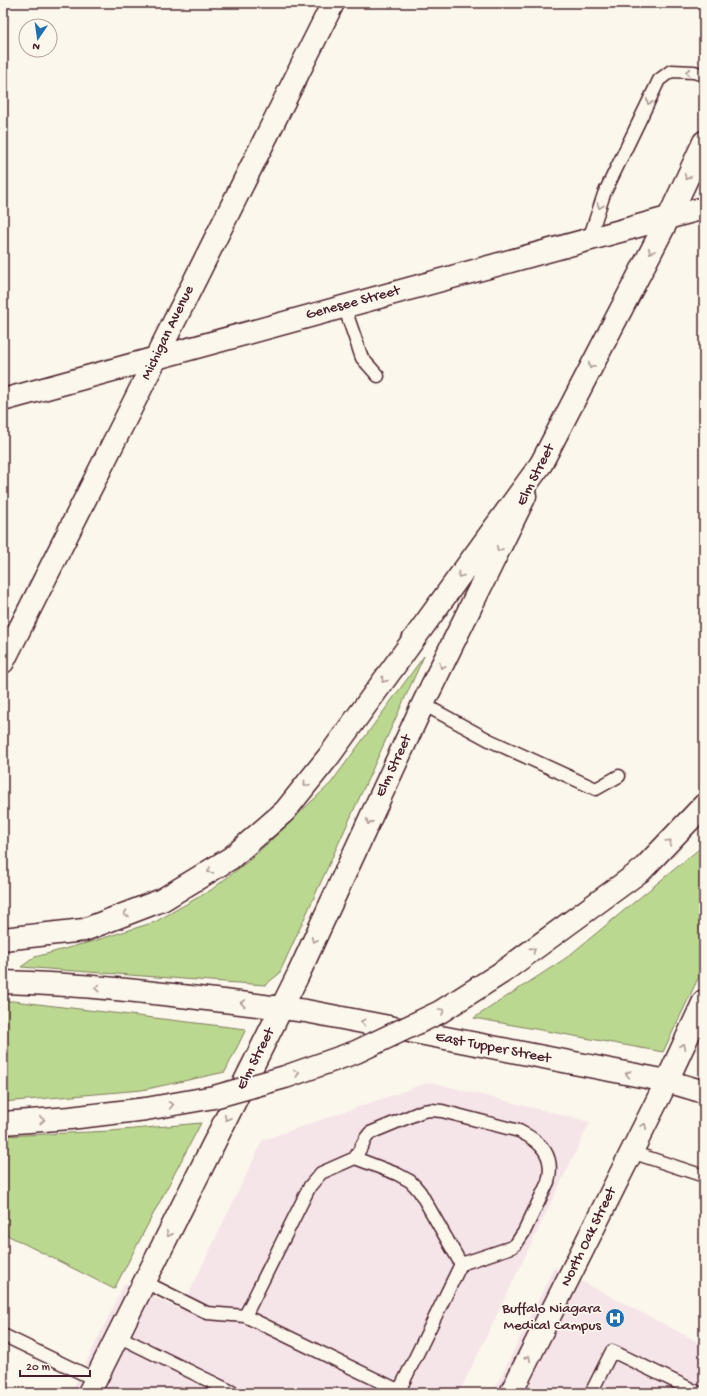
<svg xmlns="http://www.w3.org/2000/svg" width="707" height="1396" viewBox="0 0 707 1396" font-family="'Gochi Hand',sans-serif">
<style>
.built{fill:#f5e4e8}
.green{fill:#bbd890;stroke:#827c5e}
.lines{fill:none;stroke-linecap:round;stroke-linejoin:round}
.service-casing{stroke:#4a1f2b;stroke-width:15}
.tertiary-casing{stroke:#4a1f2b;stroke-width:25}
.secondary-casing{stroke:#4a1f2b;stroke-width:25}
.primary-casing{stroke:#4a1f2b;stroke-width:25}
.trunk-casing{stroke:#4a1f2b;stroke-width:25}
.motorway-casing{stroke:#4a1f2b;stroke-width:25}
.service{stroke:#fbf7ec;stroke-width:12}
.tertiary{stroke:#fbf7ec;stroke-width:22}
.secondary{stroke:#fbf7ec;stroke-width:22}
.primary{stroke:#fbf7ec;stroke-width:22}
.trunk{stroke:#fbf7ec;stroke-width:22}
.motorway{stroke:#fbf7ec;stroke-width:22}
.motorway-bridge-casing{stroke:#4a1f2b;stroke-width:25;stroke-linecap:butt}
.motorway-bridge{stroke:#fbf7ec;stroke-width:22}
.oneway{stroke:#ab9695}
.labels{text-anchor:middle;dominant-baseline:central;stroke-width:3.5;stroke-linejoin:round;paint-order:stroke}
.street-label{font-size:15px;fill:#4a1f2b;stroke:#fbf7ec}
.poi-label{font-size:15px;fill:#4a1f2b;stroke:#fbf7ec;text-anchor:end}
</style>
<rect width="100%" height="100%" fill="#fbf7ec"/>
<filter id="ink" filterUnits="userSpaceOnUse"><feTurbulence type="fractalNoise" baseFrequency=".025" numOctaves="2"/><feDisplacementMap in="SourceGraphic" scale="8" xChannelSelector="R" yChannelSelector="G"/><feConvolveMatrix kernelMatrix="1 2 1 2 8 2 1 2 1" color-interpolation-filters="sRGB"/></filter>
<g filter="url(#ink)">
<path class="built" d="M 430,1082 L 590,1122 L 459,1393 L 71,1393 L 125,1283 L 181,1310 L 263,1140 Z
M 554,1267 L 704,1345 L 704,1393 L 493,1393 Z"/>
<path class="green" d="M 424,656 L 279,974 L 265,985 L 21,967 L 35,957 L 97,940 L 155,922 L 211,890 L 251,859 L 331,783 Z
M 704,845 L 704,966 L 663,1052 L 474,1018 L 566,958 Z
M 3,1001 L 13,1001 L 246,1029 L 225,1072 L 142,1090 L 3,1102 Z
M 201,1123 L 114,1289 L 3,1233 L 3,1136 L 111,1131 Z"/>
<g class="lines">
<g class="service-casing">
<path id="service" d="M 589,239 L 604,194 L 659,80 L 671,71 L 694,72 L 704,75
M 344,306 L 362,358 L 378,376
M 423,704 L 489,740 L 596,789 L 619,776
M 631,1152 L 704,1176
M 355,1158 L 366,1138 L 370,1133 L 423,1111 L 431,1110 L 442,1111 L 519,1131 C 542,1142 555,1156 548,1182 L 524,1232 L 516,1244 L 512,1247 L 461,1264
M 145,1282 L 207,1313 L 245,1316 L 404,1393
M 245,1316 L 310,1186 L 321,1173 L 355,1158 L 397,1174 L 410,1181 L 415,1186 L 420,1192 L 461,1264 L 399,1391
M 3,1335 L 96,1380
M 118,1336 L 234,1393
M 591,1393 L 612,1351 L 699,1393"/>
</g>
<g class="tertiary-casing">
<path id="tertiary" d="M 3,662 L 133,404 L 333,3"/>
</g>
<g class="secondary-casing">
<path id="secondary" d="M 3,400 L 704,208"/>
</g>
<g class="primary-casing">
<path id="primary" d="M 282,1008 L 306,1011 L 667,1081 L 704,1092
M 89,1393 L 298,975 L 423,704 L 525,496
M 511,1393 L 667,1081 L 704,1001"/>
</g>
<g class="trunk-casing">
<path id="trunk" d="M 541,464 L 669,217 L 704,142"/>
</g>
<g class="motorway-casing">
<path id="motorway" d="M 3,939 L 84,930 L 162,900 L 231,858 L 285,811 L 329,756 L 541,464
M 501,973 L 642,870 L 704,805
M 3,982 C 96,984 189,997 282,1008"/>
</g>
<use href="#service" class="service"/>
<use href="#tertiary" class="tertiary"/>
<use href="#secondary" class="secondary"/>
<use href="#primary" class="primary"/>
<use href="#trunk" class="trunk"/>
<use href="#motorway" class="motorway"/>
<g class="motorway-bridge-casing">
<path id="motorway-bridge" d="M 3,1123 L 70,1118 L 146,1109 L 214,1097 L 285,1077 L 356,1052 L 440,1012 L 501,973"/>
</g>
<use href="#motorway-bridge" class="motorway-bridge"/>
</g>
<defs><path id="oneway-chevron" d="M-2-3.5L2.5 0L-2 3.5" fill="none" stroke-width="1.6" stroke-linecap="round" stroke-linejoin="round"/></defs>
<g class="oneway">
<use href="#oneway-chevron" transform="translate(688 72) rotate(-177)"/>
<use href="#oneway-chevron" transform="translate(649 102) rotate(116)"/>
<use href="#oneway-chevron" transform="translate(687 177) rotate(115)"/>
<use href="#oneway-chevron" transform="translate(600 206) rotate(109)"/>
<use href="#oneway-chevron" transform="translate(651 251) rotate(118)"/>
<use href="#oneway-chevron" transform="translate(591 366) rotate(117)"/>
<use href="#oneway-chevron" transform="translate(499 549) rotate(116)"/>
<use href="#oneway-chevron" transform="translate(460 575) rotate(126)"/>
<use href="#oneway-chevron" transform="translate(442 666) rotate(116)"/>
<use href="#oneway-chevron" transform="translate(384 680) rotate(126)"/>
<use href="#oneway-chevron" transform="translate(306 784) rotate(128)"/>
<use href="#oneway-chevron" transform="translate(369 822) rotate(115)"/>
<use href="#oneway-chevron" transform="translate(669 842) rotate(-46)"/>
<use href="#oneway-chevron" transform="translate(210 871) rotate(149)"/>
<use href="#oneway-chevron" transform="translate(126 914) rotate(159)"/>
<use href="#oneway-chevron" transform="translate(314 940) rotate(115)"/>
<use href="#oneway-chevron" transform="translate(533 950) rotate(-36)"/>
<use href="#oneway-chevron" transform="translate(97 988) rotate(-175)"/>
<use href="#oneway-chevron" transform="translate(243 1003) rotate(-174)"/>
<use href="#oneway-chevron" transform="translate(442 1011) rotate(-30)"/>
<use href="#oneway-chevron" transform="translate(363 1022) rotate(-169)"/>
<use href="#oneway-chevron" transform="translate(683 1046) rotate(-65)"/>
<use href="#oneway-chevron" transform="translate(297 1073) rotate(-20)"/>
<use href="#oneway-chevron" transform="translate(628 1074) rotate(-169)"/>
<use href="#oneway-chevron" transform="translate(171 1105) rotate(-10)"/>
<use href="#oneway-chevron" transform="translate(227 1118) rotate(117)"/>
<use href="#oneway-chevron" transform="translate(42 1120) rotate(-4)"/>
<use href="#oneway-chevron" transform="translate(644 1126) rotate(-64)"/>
<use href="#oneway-chevron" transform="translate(169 1234) rotate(117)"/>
<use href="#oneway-chevron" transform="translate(528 1358) rotate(-63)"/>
</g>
</g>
<defs>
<g id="hospital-disc" transform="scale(1)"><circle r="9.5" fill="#1f6fb2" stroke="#fbf7ec"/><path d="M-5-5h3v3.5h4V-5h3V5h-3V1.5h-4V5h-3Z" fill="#fff"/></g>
</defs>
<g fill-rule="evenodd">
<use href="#hospital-disc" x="615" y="1318"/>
</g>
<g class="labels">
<g class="street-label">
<text transform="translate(353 303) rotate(-15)">Genesee Street</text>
<text transform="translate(168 333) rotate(-64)">Michigan Avenue</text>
<text transform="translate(536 475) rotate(-63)">Elm Street</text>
<text transform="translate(394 766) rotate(-65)">Elm Street</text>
<text transform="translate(493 1048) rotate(11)">East Tupper Street</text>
<text transform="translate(256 1059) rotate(-63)">Elm Street</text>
<text transform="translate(589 1237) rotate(-64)">North Oak Street</text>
</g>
<g class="poi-label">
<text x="601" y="1309">Buffalo Niagara<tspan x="601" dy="17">Medical Campus</tspan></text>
</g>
</g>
<rect width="707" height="1396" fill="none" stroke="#fbf7ec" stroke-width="16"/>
<rect x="8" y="8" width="691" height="1380" fill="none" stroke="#4a1f2b" stroke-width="1.5" filter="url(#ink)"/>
<g transform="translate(38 38) rotate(193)"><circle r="19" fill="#fbf7ec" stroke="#b4a19f"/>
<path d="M0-3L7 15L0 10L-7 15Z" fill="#1f6fb2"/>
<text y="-6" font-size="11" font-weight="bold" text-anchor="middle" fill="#4a1f2b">N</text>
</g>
<path d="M20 1370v6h70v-6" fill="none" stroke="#4a1f2b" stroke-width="2"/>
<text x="26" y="1370" font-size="12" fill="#4a1f2b" stroke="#fbf7ec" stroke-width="3" paint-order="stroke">20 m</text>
</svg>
